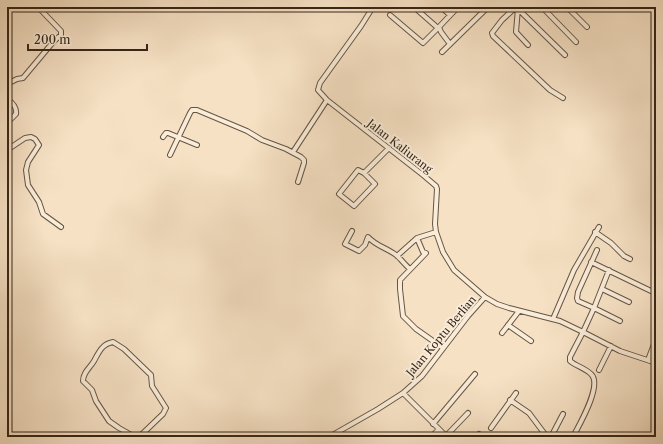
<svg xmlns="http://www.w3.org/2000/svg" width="663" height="444" viewBox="0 0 663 444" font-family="'Libre Caslon Text',serif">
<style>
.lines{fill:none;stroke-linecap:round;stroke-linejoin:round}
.street-casing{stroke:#665543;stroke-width:6}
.street{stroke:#f9ecd9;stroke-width:4}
.labels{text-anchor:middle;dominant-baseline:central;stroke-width:4;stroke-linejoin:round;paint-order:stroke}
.street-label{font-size:11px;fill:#362618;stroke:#f9ecd9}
</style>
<rect width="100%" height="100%" fill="#f6e1c4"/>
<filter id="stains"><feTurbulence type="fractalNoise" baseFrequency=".005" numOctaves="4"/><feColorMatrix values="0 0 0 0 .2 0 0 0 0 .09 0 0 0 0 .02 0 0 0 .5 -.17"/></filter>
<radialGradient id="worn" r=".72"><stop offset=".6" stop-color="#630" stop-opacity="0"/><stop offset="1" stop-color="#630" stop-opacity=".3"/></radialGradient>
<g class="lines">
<g class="street-casing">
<path id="street" d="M 373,7 L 361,26 L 320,83 L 318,90 L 327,100 L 423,175 L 436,186 L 437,189 L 435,224 L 436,232 L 443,252 L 454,270 L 485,297 L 497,304 L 509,308 L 560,321 L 583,332 L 620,351 L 656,363
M 414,7 L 439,29
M 441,7 L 450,15
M 516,7 L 502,20 L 492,33 L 493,36 L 550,90 L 563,98
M 516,7 L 565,55
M 542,7 L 576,42
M 567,7 L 587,27
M 518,8 L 516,32 L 528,45
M 390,15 L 423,43 L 438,28
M 450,44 L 441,32 L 439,27 L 458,7
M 442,52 L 488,7
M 7,84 L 17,79 L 23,78 L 54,41 L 61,35 L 61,31 L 38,7
M 7,99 C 13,103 17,107 16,114 L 7,123
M 163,137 L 166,133 L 168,133 L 197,145
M 7,150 L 25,138 L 31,137 L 35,139 L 39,145 L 28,162 L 26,170 L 28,185 L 39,202 L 43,214 L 61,227
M 293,152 L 327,100
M 170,155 L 190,113 L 192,110 L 197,110 L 247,131 L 262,140 L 286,149 L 301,157 L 304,160 L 304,163 L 298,182
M 364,173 L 375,184 L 354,206 L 339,194 L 358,170 L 364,173 L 389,148
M 352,231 L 345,244 L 359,251 L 365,245 L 368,237 C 376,246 387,248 396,255 C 401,259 405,265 410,269
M 595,232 L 611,243 L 624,256 L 630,259
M 417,238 L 423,252 L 426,253 L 400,280 L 400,289 L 403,316 L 416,329 L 443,348
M 597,250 L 578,292 L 577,298 L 578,301 L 594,308 L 609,270
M 397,256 L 417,238 L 436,232
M 591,262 L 651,291
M 602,289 L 629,302
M 553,319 L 574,270 L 599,227
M 508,325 L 531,341
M 502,333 L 519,311
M 648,360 L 656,339
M 599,370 L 611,346
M 403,393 L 447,437
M 510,400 L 529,413 L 547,437
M 433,424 L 475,374
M 491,428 L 516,393
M 446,436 L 468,413
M 135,437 L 119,428 L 109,421 L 96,401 L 92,390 L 83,381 C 83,372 90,368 94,361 C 99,352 102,344 113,342 L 124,349 L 151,375 L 152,386 L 166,408 L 163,414 L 139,437
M 329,437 L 378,409 L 403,393 L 422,376 L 468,316 L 485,297
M 431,437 L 439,429
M 476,437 L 479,434
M 551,437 L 563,414
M 573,437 C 579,425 603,385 591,374 C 585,368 576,366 570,361 L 570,357 L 583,332 L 594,308 L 620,321"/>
</g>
<use href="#street" class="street"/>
</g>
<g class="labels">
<g class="street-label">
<text transform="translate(400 146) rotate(38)">Jalan Kaliurang</text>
<text transform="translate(441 336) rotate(-50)">Jalan Koptu Berlian</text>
</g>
</g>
<rect width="663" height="444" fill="none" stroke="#f6e1c4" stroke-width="24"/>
<rect x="8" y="8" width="647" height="428" fill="none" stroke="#362618" stroke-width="2"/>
<rect x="12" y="12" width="639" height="420" fill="none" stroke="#362618"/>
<path d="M28 44v6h119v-6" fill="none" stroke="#362618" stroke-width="2"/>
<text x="34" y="44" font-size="12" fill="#362618" stroke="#f9ecd9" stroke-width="3" paint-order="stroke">200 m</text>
<rect width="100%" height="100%" filter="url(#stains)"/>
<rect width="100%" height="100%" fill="url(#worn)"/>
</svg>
